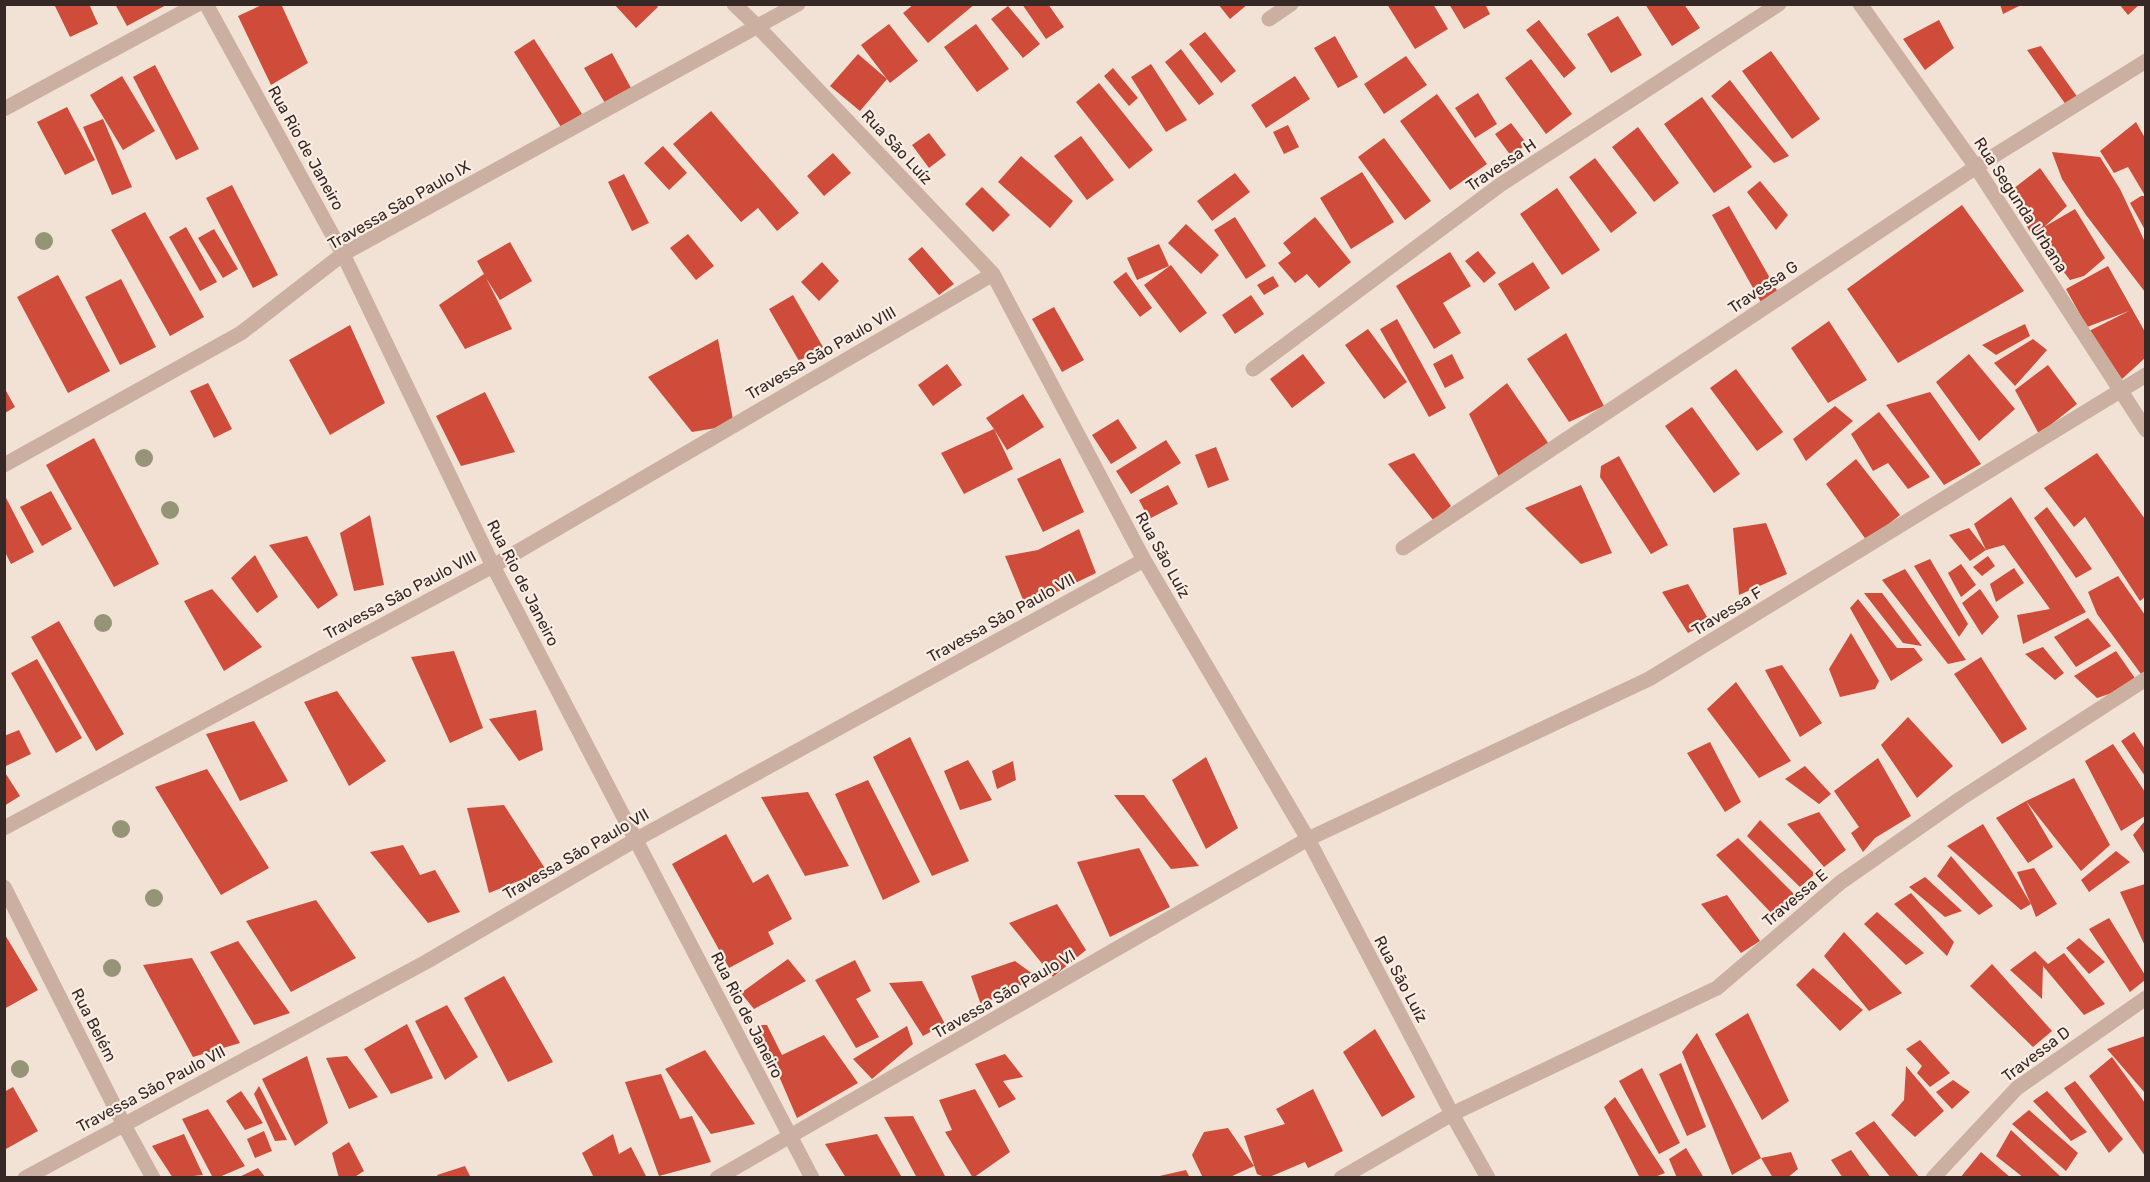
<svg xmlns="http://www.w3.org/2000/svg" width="2150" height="1182" viewBox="0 0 2150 1182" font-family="Rubik,sans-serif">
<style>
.building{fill:#ce4c39}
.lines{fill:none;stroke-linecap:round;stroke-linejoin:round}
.street{stroke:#cbb0a2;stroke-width:15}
.tree{fill:#959476}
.labels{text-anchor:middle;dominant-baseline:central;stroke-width:4.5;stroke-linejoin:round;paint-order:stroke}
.street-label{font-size:16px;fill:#352825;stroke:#faede3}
</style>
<rect width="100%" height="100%" fill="#f2e2d6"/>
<path class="building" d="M 54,4 L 89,4 L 98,24 L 70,37 Z
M 115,4 L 168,4 L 127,26 Z
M 264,4 L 281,4 L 308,63 L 271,85 L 238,16 Z
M 614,4 L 655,4 L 658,7 L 636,28 Z
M 914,4 L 975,4 L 928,43 L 903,13 Z
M 1022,4 L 1048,4 L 1064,27 L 1046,39 Z
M 1218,4 L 1248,4 L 1230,19 Z
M 1387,4 L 1433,4 L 1448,29 L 1415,49 Z
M 1449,4 L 1485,4 L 1490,14 L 1464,29 Z
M 1645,4 L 1684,4 L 1700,28 L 1672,46 Z
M 2000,4 L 2023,4 L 2003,14 Z
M 2119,4 L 2140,4 L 2128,15 Z
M 1008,6 L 1040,44 L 1023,58 L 991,19 Z
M 1618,16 L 1642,55 L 1611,73 L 1587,34 Z
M 1539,20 L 1576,68 L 1564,78 L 1526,30 Z
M 1939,20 L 1954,48 L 1925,70 L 1903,39 Z
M 889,24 L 918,61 L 890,83 L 861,45 Z
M 976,24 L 1009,69 L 977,92 L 944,47 Z
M 1205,32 L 1236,71 L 1221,83 L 1189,44 Z
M 1335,36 L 1358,77 L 1338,88 L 1314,48 Z
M 534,39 L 582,114 L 561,127 L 514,52 Z
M 2041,46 L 2081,102 L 2069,109 L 2027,50 Z
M 1181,49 L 1214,94 L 1199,105 L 1165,62 Z
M 1771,51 L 1820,119 L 1792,139 L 1742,71 Z
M 612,53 L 631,88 L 605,103 L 584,68 Z
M 858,54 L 887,79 L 860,111 L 830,86 Z
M 1406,56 L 1427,85 L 1384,114 L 1364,84 Z
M 1531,59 L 1572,114 L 1546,134 L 1505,78 Z
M 1151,64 L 1187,120 L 1166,132 L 1131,77 Z
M 155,65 L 199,149 L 176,160 L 133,77 Z
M 1113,68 L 1138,98 L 1129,106 L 1104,76 Z
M 122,76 L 155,131 L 123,150 L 90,95 Z
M 1295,76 L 1310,99 L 1266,128 L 1251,105 Z
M 1730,80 L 1789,156 L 1774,163 L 1711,96 Z
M 1099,83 L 1153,150 L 1129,169 L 1076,102 Z
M 1478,93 L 1497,124 L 1475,138 L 1455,108 Z
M 1437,94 L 1487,164 L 1450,190 L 1400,121 Z
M 1702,97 L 1752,167 L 1714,193 L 1664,124 Z
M 67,107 L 95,160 L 65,175 L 37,122 Z
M 711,111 L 799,213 L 777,231 L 758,208 L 741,222 L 673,144 Z
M 103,119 L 132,187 L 112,195 L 83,127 Z
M 2136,122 L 2145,138 L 2144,194 L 2128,167 L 2114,173 L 2100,151 Z
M 1511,123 L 1527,144 L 1511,156 L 1495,134 Z
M 1288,125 L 1299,147 L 1284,154 L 1273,132 Z
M 1638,127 L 1679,183 L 1654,202 L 1612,147 Z
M 929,133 L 946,155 L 929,168 L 912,145 Z
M 1081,136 L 1114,180 L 1087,200 L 1054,156 Z
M 1384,138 L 1431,201 L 1405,220 L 1358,157 Z
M 663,146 L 687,173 L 669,190 L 644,163 Z
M 2052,152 L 2100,157 L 2120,189 L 2145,242 L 2145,292 L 2086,215 L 2062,179 Z
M 833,153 L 851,173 L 824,196 L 807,176 Z
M 1021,156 L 1073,201 L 1050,228 L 998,182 Z
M 1595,158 L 1637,213 L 1611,233 L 1569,177 Z
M 2040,168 L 2067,206 L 2044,227 L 2075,209 L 2105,258 L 2084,276 L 2070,280 L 2038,238 L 2043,229 L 2035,235 L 2030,232 L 2009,192 Z
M 1362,172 L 1394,222 L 1351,249 L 1320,198 Z
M 1235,173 L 1250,192 L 1212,221 L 1197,201 Z
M 624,174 L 649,223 L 632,231 L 608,182 Z
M 1760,181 L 1788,215 L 1776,230 L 1747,192 Z
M 232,185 L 278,275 L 253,288 L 206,198 Z
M 982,187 L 1010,215 L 993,232 L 965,204 Z
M 1557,188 L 1600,250 L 1562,275 L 1520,214 Z
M 2141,196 L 2145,196 L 2145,230 L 2130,203 Z
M 1962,205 L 2024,291 L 1898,363 L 1847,289 Z
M 1729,206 L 1779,294 L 1762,304 L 1712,215 Z
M 145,212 L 204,317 L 170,336 L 111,230 Z
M 1235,217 L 1266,266 L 1246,279 L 1214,230 Z
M 1315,217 L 1351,262 L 1319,288 L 1307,274 L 1295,283 L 1278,263 L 1291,253 L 1283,243 Z
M 1186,224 L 1219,255 L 1201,274 L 1168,243 Z
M 186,227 L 217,282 L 200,291 L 169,237 Z
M 214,229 L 238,269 L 223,278 L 198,238 Z
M 688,234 L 714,266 L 696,280 L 670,248 Z
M 510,242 L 532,281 L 500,300 L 486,278 L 512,329 L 465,349 L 439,305 L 484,274 L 477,261 Z
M 1159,244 L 1169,266 L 1137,280 L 1127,258 Z
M 922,247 L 954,284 L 939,295 L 908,259 Z
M 1478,251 L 1496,273 L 1484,283 L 1465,261 Z
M 1450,252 L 1471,286 L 1443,303 L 1461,333 L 1434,349 L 1396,286 Z
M 822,262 L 839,281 L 819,301 L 801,282 Z
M 1533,262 L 1550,288 L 1515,311 L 1498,284 Z
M 1171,265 L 1207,313 L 1180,333 L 1144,285 Z
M 2108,266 L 2145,332 L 2145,358 L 2122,379 L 2087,332 L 2129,311 L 2087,327 L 2066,289 Z
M 1126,272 L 1152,308 L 1140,317 L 1113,282 Z
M 58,275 L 110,371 L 68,393 L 17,297 Z
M 1273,276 L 1279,286 L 1264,295 L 1257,285 Z
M 121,279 L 156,347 L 120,365 L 85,297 Z
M 793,295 L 823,347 L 799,361 L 769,309 Z
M 1251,295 L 1264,314 L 1235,334 L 1222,315 Z
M 1054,307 L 1084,360 L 1062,372 L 1032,319 Z
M 1397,319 L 1446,408 L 1429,417 L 1380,329 Z
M 1829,321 L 1867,380 L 1828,403 L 1791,348 Z
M 2025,324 L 2030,336 L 1996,355 L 1982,345 Z
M 350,325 L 385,403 L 330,435 L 289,360 Z
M 1368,329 L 1407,382 L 1384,399 L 1345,345 Z
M 1566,333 L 1604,406 L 1569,422 L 1527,359 Z
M 718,339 L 734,425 L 692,432 L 648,377 Z
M 2033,339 L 2047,350 L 2015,386 L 1994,363 Z
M 1303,354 L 1325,383 L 1292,408 L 1270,379 Z
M 1452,354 L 1464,378 L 1445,388 L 1433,364 Z
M 1969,354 L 2015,409 L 1979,441 L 1936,382 Z
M 947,364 L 962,385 L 933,406 L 918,385 Z
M 2048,365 L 2077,404 L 2039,434 L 2015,390 Z
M 1736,369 L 1783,432 L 1757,451 L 1710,388 Z
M 208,383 L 232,429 L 214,438 L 190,391 Z
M 1507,383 L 1551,447 L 1499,477 L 1469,414 Z
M 5,389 L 15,407 L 5,413 Z
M 485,392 L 515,452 L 461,466 L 436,416 Z
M 1930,392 L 1981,464 L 1944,485 L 1886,405 Z
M 1023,394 L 1044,427 L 1007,450 L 994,429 L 1013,469 L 964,494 L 941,453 L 994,429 L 986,418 Z
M 1835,406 L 1853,421 L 1806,461 L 1793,439 Z
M 1692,407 L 1740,474 L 1714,493 L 1665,426 Z
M 1879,412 L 1930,477 L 1908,489 L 1888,463 L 1873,471 L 1851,434 Z
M 1118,419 L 1137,448 L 1111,464 L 1092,435 Z
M 94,438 L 159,564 L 114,587 L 46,465 Z
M 1166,440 L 1181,463 L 1131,494 L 1116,471 Z
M 1216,447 L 1229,480 L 1208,488 L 1195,455 Z
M 1414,453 L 1451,506 L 1434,521 L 1388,464 Z
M 2097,453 L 2145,519 L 2145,597 L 2140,601 L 2085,517 L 2074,527 L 2044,488 Z
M 1619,456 L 1668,545 L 1651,554 L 1600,477 L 1601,466 Z
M 1060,458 L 1084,512 L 1043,532 L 1017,479 Z
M 1856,459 L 1900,515 L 1867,541 L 1826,484 Z
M 1168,485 L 1178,504 L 1149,519 L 1139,500 Z
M 1581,485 L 1612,553 L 1581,564 L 1525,508 Z
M 51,491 L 72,529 L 42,546 L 20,507 Z
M 4,494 L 34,552 L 11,564 L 4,550 Z
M 2011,497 L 2086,612 L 2023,644 L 2017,615 L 2050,609 L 2004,545 L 1986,550 L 1974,524 Z
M 2047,507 L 2092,569 L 2076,578 L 2034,518 Z
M 370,515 L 384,585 L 354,591 L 340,533 Z
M 1766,523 L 1787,574 L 1739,595 L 1733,528 Z
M 1969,528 L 1986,550 L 1970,561 L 1949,535 Z
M 1079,529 L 1096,573 L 1026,607 L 1005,556 L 1038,550 Z
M 307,536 L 338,595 L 318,609 L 269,545 Z
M 255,555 L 278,597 L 257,613 L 231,578 Z
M 1988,556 L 1995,566 L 1982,576 L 1973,567 Z
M 1930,559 L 1968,624 L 1959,637 L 1914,566 Z
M 1961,564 L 1976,585 L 1961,597 L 1948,573 Z
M 2014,568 L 2024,583 L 1996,602 L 1990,584 Z
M 1905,569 L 1966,660 L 1948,664 L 1882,580 Z
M 2118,576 L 2145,615 L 2145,671 L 2141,674 L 2097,614 L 2088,592 Z
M 1688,584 L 1710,622 L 1688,633 L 1662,592 Z
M 212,589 L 262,647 L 224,671 L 184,601 Z
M 1980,589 L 1999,617 L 1982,635 L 1962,603 Z
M 1864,593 L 1882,593 L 1922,646 L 1903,643 Z
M 1858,599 L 1897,648 L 1914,648 L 1923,660 L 1891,681 L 1850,608 Z
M 2088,618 L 2111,646 L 2076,667 L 2054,637 Z
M 59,621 L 124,734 L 96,751 L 31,637 Z
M 1851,633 L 1879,681 L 1875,689 L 1840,697 L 1829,669 Z
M 2043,647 L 2064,673 L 2055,680 L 2025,654 Z
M 454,651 L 483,728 L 450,743 L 411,657 Z
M 2116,651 L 2139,684 L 2097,698 L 2074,676 Z
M 1981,657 L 2027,729 L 2002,744 L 1954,674 Z
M 37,659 L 82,738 L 56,753 L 11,673 Z
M 1782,665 L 1822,723 L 1800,737 L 1765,670 Z
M 1736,682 L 1791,761 L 1759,778 L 1707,709 Z
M 337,691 L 386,761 L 349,786 L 304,702 Z
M 536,710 L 543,750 L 519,761 L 489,719 Z
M 1908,717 L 1953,766 L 1917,798 L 1881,745 Z
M 254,721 L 288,781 L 240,801 L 206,734 Z
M 19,730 L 31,754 L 4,767 L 4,736 Z
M 2134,732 L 2145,749 L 2145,776 L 2121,741 Z
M 910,737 L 969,861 L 932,876 L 873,757 Z
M 1710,742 L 1741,802 L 1725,812 L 1687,753 Z
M 2113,744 L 2145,792 L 2145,816 L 2121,831 L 2085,761 Z
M 1206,757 L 1238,828 L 1206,849 L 1172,780 Z
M 1878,758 L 1911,816 L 1875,838 L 1863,852 L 1851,833 L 1859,827 L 1834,791 Z
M 968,760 L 992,800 L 960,810 L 944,771 Z
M 1013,761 L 1016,780 L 997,789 L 992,771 Z
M 1805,766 L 1831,794 L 1819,804 L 1785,779 Z
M 207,769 L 269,868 L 221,895 L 155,787 Z
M 4,771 L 20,796 L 4,806 Z
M 2074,778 L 2110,845 L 2081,871 L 2026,801 L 2053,847 L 2028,863 L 1996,818 L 2026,801 Z
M 868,780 L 920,882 L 883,900 L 835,794 Z
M 808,792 L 849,866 L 805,876 L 761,797 Z
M 1114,795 L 1144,795 L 1199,866 L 1171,869 Z
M 504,805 L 546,870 L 489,893 L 467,808 Z
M 1819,812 L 1846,850 L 1824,867 L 1787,824 Z
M 1760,820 L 1815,874 L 1800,887 L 1747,836 Z
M 2145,821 L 2145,855 L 2133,835 Z
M 1983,824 L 2031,904 L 2017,872 L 2034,868 L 2057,904 L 2036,917 L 2031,904 L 2021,910 L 1947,846 Z
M 726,834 L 753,883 L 768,874 L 792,919 L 768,932 L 774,944 L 729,968 L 672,864 Z
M 1738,838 L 1799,899 L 1776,918 L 1716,855 Z
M 403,845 L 420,875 L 435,870 L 460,912 L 428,923 L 370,852 Z
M 1139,848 L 1170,907 L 1110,937 L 1077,862 Z
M 2116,851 L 2130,862 L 2089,892 L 2081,880 Z
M 1951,856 L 1993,906 L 1979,915 L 1937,876 Z
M 1925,877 L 1962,911 L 1945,917 L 1909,887 Z
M 2145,884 L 2145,946 L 2120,892 Z
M 1911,893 L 1954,942 L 1947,956 L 1894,904 Z
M 1727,895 L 1760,941 L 1741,953 L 1701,904 Z
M 316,900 L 356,958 L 291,992 L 246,921 Z
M 1057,904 L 1086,950 L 1053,977 L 1009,923 Z
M 1877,912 L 1924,953 L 1906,965 L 1864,924 Z
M 2109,918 L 2145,975 L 2145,980 L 2130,992 L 2089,929 Z
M 1844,932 L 1902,993 L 1869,1011 L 1824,956 Z
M 4,933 L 38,990 L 4,1009 Z
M 2079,938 L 2105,962 L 2089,974 L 2066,948 Z
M 238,941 L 290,1013 L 254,1025 L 210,952 Z
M 2035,951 L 2048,964 L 2064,953 L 2105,1004 L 2084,1015 L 2043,966 L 2042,999 L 2010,970 Z
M 192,958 L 240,1043 L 193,1057 L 143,965 Z
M 788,959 L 806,981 L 754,1009 L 741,993 Z
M 855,960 L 871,991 L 856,999 L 879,1037 L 856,1048 L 815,980 Z
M 1015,961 L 1037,977 L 981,1005 L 971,976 Z
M 1992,964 L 2052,1031 L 2033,1047 L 1970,986 Z
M 1813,968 L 1863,1010 L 1840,1031 L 1796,985 Z
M 504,976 L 553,1062 L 508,1082 L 464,998 Z
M 922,981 L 945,1024 L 923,1036 L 889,983 Z
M 447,1005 L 478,1057 L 445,1080 L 415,1021 Z
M 1748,1013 L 1789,1101 L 1762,1120 L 1715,1034 Z
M 407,1024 L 433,1078 L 391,1094 L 364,1049 Z
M 757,1025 L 767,1025 L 782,1055 L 824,1035 L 858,1083 L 797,1118 Z
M 907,1026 L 913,1044 L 872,1079 L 853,1059 Z
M 1375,1029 L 1415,1097 L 1382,1117 L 1343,1052 Z
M 1697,1033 L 1761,1158 L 1732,1175 L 1682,1052 Z
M 2145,1036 L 2145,1093 L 2107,1049 Z
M 1920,1040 L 1950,1073 L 1930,1087 L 1917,1073 L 1922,1066 L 1906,1049 Z
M 705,1050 L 755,1124 L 711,1134 L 665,1069 Z
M 1005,1054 L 1023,1077 L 1003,1081 L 1016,1099 L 999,1108 L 975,1064 Z
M 307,1056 L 328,1123 L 295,1146 L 262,1079 Z
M 347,1056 L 378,1097 L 349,1109 L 326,1058 Z
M 2112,1057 L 2145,1103 L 2145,1156 L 2089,1076 Z
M 1681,1063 L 1706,1127 L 1687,1136 L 1659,1074 Z
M 1906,1066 L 1944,1111 L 1915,1137 L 1891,1115 L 1904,1100 Z
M 1642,1068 L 1680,1143 L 1659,1154 L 1619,1081 Z
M 661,1074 L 680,1119 L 692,1116 L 711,1162 L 659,1176 L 625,1082 Z
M 1953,1080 L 1970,1092 L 1952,1109 L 1936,1092 Z
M 2075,1081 L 2123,1139 L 2109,1153 L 2064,1088 Z
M 259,1086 L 287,1140 L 275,1141 L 254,1094 Z
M 13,1087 L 38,1131 L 6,1149 L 4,1092 Z
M 975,1089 L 1010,1152 L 973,1178 L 945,1132 L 952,1130 L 939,1100 Z
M 1313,1089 L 1343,1151 L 1308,1168 L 1305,1162 L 1267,1178 L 1257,1174 L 1244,1136 L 1285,1124 L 1276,1109 Z
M 241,1091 L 263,1123 L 245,1130 L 226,1101 Z
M 2047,1091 L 2087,1132 L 2071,1141 L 2033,1101 Z
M 1615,1097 L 1665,1173 L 1652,1178 L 1640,1178 L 1604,1107 Z
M 208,1109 L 245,1166 L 217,1178 L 213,1178 L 182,1119 Z
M 2029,1110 L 2078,1153 L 2066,1171 L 2012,1124 Z
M 913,1116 L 945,1176 L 917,1178 L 884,1117 Z
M 1874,1121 L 1920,1178 L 1891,1178 L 1855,1133 Z
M 1228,1128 L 1254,1166 L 1228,1178 L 1203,1178 L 1192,1155 L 1204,1132 Z
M 2011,1130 L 2062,1178 L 2024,1178 L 1996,1156 Z
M 264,1131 L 272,1151 L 255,1158 L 247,1139 Z
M 184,1134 L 203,1175 L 173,1178 L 152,1146 Z
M 613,1134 L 619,1154 L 631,1147 L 647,1178 L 594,1178 L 582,1153 Z
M 877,1134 L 901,1176 L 846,1178 L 825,1144 Z
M 349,1142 L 364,1171 L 353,1178 L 339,1178 L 332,1153 Z
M 1686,1148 L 1704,1178 L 1677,1178 L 1669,1159 Z
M 1851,1150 L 1871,1178 L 1843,1178 L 1831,1160 Z
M 1791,1152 L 1798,1169 L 1787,1178 L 1773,1178 L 1761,1158 Z
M 1981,1152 L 2011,1178 L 1960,1178 Z
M 465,1166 L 471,1178 L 439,1178 L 437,1175 Z
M 258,1168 L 266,1178 L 237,1178 Z
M 1186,1170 L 1190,1178 L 1155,1178 L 1155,1177 Z"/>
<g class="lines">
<path class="street" d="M 206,4 L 343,254 L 493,566 L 812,1178
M 734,4 L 758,27 L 993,274 L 1144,560 L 1308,839 L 1452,1114 L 1488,1178
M 1860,4 L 1976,167 L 2146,430
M 1269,19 L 1291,4
M 4,109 L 198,4
M 1253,369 L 1500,185 L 1779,4
M 4,465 L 241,333 L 343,254 L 798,4
M 1403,548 L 1976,167 L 2146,61
M 4,828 L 493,566 L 993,274
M 4,887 L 124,1125 L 153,1178
M 25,1178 L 426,962 L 637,839 L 1144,560
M 717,1178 L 1308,839 L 1649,679 L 2146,375
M 1341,1178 L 1452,1114 L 1717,988 L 1841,882 L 1960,799 L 2146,679
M 1933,1178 L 2017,1088 L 2146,998"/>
</g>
<g class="tree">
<circle cx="44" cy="241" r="9"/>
<circle cx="144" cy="458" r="9"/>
<circle cx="170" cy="510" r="9"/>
<circle cx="103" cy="623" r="9"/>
<circle cx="121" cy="829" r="9"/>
<circle cx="154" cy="898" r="9"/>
<circle cx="112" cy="968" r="9"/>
<circle cx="20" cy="1069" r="9"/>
</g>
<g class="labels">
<g class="street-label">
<text transform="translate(897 147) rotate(47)">Rua São Luíz</text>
<text transform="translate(306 148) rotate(61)">Rua Rio de Janeiro</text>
<text transform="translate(1501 165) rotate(-34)">Travessa H</text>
<text transform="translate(399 205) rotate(-30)">Travessa São Paulo IX</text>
<text transform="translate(2021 205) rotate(57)">Rua Segunda Urbana</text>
<text transform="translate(1763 287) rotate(-34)">Travessa G</text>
<text transform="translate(821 353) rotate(-30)">Travessa São Paulo VIII</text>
<text transform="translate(1163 555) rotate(61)">Rua São Luíz</text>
<text transform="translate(523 583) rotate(63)">Rua Rio de Janeiro</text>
<text transform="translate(400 595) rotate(-28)">Travessa São Paulo VIII</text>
<text transform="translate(1727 611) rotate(-31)">Travessa F</text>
<text transform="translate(1001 618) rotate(-29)">Travessa São Paulo VII</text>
<text transform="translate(576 854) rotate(-30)">Travessa São Paulo VII</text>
<text transform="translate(1795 898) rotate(-40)">Travessa E</text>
<text transform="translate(1401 979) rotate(62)">Rua São Luíz</text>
<text transform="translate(1004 994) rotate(-30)">Travessa São Paulo VI</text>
<text transform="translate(747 1015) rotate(63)">Rua Rio de Janeiro</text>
<text transform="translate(94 1025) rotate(63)">Rua Belém</text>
<text transform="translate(2036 1054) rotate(-37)">Travessa D</text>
<text transform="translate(151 1089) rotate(-28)">Travessa São Paulo VII</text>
</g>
</g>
<rect width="2150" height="1182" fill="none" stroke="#352825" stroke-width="12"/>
</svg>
